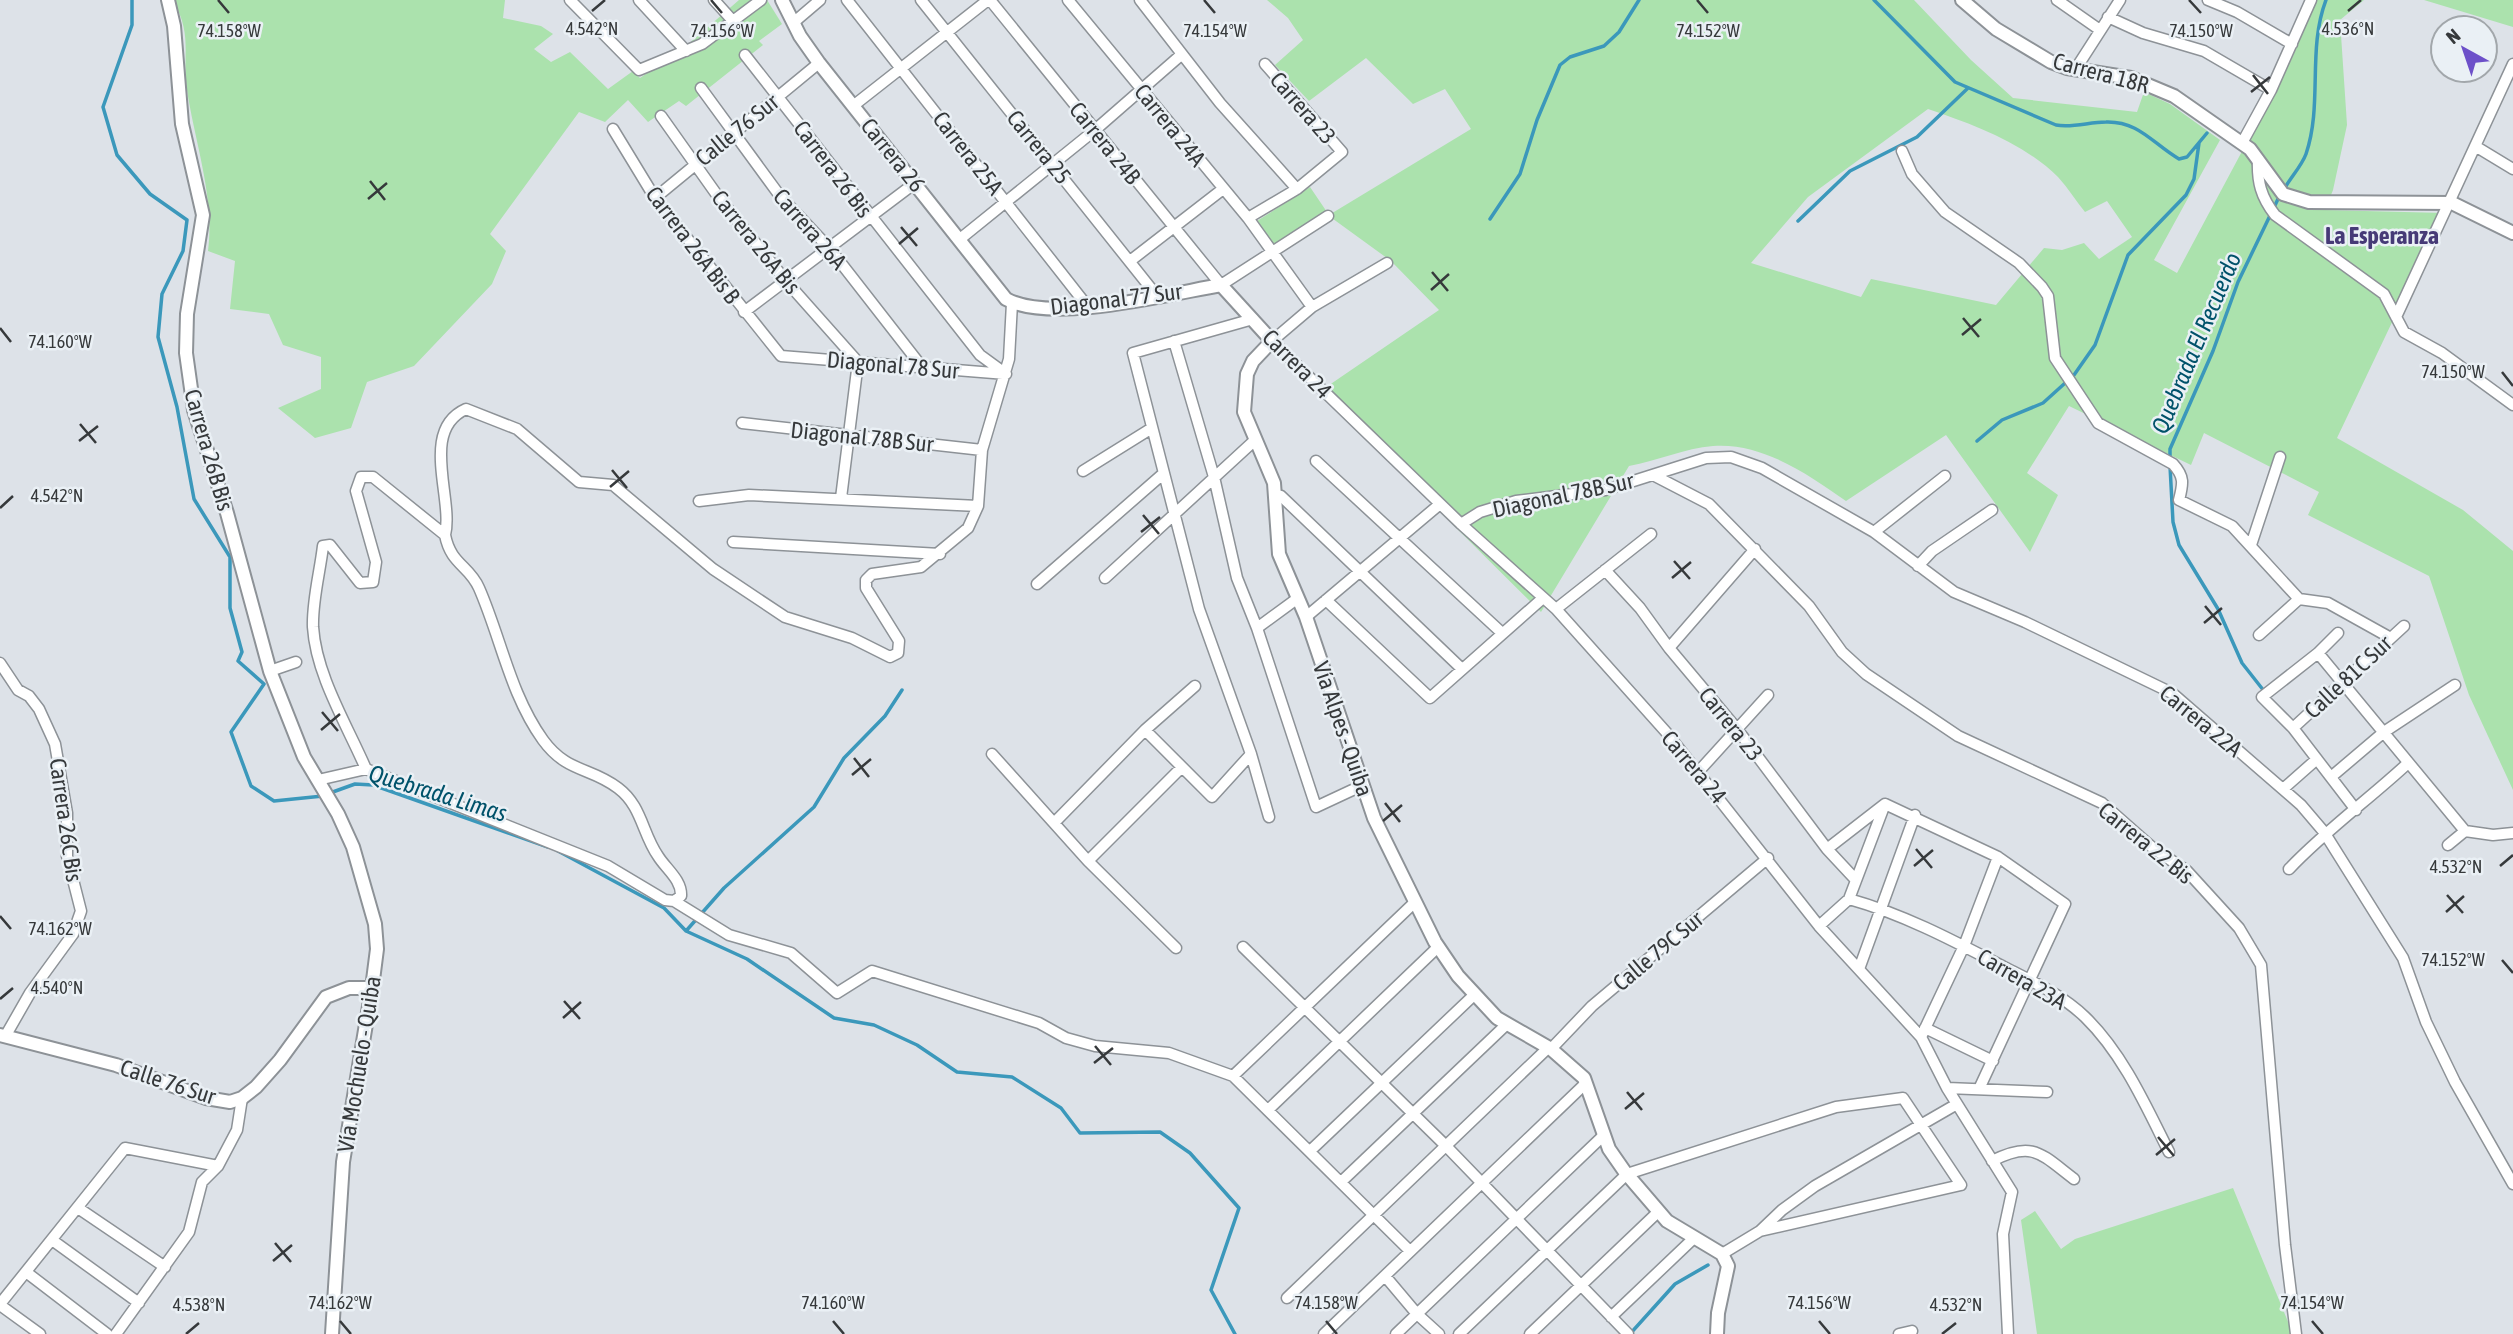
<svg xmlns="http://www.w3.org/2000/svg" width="2513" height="1334" viewBox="0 0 2513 1334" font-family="'Asap Condensed',sans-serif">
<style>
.green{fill:#abe2ad;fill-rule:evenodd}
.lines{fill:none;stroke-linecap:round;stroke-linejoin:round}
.stream{stroke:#3b98bb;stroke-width:3.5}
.minor-casing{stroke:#8d9297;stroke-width:13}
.tertiary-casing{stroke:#8d9297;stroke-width:16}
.minor{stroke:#fff;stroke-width:10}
.tertiary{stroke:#fff;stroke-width:12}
.ticks{fill:none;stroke:#36393b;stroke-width:2.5}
.labels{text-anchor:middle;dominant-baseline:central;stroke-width:5;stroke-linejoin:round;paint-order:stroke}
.street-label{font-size:23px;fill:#36393b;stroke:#eaf0f5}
.neighbourhood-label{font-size:24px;font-weight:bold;fill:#463a77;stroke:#eaf0f5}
.water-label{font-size:24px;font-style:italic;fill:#00526a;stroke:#eaf0f5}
.ticks-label{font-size:18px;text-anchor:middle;fill:#36393b;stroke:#eaf0f5;stroke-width:5;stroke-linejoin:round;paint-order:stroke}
</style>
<rect width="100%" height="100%" fill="#dde2e8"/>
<path class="green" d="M 173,0 L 505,0 L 503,18 L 541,26 L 553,34 L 534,49 L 551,62 L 570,52 L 608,89 L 633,71 L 640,78 L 686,46 L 739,0 L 767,0 L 782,24 L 759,41 L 763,45 L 686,106 L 679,101 L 648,122 L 628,100 L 605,122 L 579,112 L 490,234 L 506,251 L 492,284 L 414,366 L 367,382 L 351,428 L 315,438 L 278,408 L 321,389 L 321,357 L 283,345 L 269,314 L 230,309 L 235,261 L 208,251 C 215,198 195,143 187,90 C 182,53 193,36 173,0 Z
M 1267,0 L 1914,0 L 1971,60 L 2013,98 L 2137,112 L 2144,92 L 2170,104 L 2220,140 L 2154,260 L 2177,273 L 2293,56 L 2315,0 L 2364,0 L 2340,20 L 2347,125 L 2333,190 L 2325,210 L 2444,213 L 2337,438 L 2463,510 L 2513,551 L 2513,790 L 2469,695 L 2429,576 L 2308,515 L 2319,492 L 2204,433 L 2191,465 L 2069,406 L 2027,473 L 2058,495 L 2030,552 L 1946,435 L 1846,501 C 1809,475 1762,442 1713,446 C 1685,448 1657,461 1629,466 L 1541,612 L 1319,392 L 1439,310 L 1391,261 L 1329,216 L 1275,249 L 1257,221 L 1310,187 L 1329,215 L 1471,129 L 1445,89 L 1413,104 L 1366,58 L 1309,101 L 1275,65 L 1303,40 L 1288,18 ZM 1928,109 C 1972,124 2024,143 2058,177 C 2068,188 2076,201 2085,212 L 2107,201 L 2132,237 L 2099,259 L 2084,243 L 2062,250 L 2044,248 L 1996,305 L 1871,279 L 1861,297 L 1751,263 L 1808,197 Z
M 2424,0 L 2513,0 L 2513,27 Z
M 2233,1188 L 2293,1334 L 2037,1334 L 2021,1220 L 2035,1211 L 2061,1249 L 2075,1239 Z"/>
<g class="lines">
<path class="stream" d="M 132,0 L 132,25 L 103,107 L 117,155 L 150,194 L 187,220 L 183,251 L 162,294 L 158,337 L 177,407 L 194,499 L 230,557 L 230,608 L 242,652 L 238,661 L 264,684 L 231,732 L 251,786 L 274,801 L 323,796
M 1874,0 L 1955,82 L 2056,125 C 2073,128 2089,122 2106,122 C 2139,121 2153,144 2179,159 L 2187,157 L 2207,133
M 2286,186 C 2292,176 2302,165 2306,154 C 2323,104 2307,50 2326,0
M 1490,219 L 1520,174 L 1537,120 L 1560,65 L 1570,57 L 1604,46 L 1619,32 L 1639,0
M 1798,221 L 1850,171 L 1917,137 L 1967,89
M 1977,441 L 2002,420 L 2043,403 L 2074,375 L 2095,345 L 2128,255 L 2186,195 L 2194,179 L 2199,143
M 2170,459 L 2170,449 L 2213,351 L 2238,282 L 2278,199
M 2170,466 L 2173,522 L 2179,545 L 2218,609 L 2242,663 L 2264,691
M 330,793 L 355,784 L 373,785 L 548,847
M 558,851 L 664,908 L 686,931 L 747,959 L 834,1018 L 874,1025 L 917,1045 L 957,1072 L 1012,1077 L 1061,1108 L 1080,1133 L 1160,1132 L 1190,1153 L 1239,1208 L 1211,1290 L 1235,1334
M 686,931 L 724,888 L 814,807 L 844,758 L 885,716 L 902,690
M 1630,1334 L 1675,1284 L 1708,1265"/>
<g class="minor-casing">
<path id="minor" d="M 570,0 L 639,70 L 702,44 L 761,0
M 639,0 L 686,51
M 714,0 L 733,21
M 847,0 L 1088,307
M 921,0 L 1157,296
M 990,0 L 1221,285 L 1328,216
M 1068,0 L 1248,218 L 1312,307
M 1140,0 L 1220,103 L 1297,189
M 2057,0 L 2100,30
M 2208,0 L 2237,12 L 2292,44
M 2108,17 L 2143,33 L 2204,51 L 2271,90
M 793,23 L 820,0
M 745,55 L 980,355 L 1006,374
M 2075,70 L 2120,0
M 701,88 L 780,196 L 830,249 L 922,367
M 853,106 L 988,0
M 661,116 L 717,195 L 786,281 L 858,362 L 841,498
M 613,129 L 655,198 L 781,356 L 1006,374
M 2242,143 L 2271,90 L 2311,0
M 2475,146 L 2513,169
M 1902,151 L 1912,174 L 1945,212 L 2019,263 L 2042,287 L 2048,296 L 2055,358 L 2098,423 L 2173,464 C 2185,477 2183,484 2179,500 L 2232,526 L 2299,599
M 2258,159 C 2257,182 2261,197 2275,215 L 2384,294 L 2404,332 L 2442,353 L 2513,405
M 655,198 L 819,63
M 1248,218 L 1297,189 L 1342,152 L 1265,64
M 960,239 L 1095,130 L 1181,55
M 1130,261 L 1223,189
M 1387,263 L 1312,307 L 1272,341 L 1461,524 L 1556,609 L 1666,732 L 1819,926 L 1921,1037 L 1947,1088 L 2012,1192 L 2003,1234 L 2008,1334
M 744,312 L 915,183
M 2396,317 L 2513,64
M 1174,341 L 1214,477 L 1237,578 L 1257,628 L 1316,807 L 1361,786
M 742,423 L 982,450
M 1316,461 L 1502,633
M 1083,471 L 1152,428
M 1653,475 L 1709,504 L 1809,606 L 1842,652 L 1866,674 L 1958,736 L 2102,803 L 2153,848 L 2187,871 L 2239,928 L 2261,965 L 2285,1245 L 2296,1334
M 1275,495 L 1281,496 L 1462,669
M 699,501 L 749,495 L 978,506
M 1461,524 L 1480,512 L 1516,501 L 1605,490 L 1706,458 L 1731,457 L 1762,468 L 1874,532 L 1954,592 L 2025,622 L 2172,693 L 2301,805 L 2324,832 L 2403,958 L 2426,1022 L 2455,1082 L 2513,1184
M 1874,532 L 1945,476
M 733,542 L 940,554
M 2251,545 L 2280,457
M 1918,566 L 1932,551 L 1992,510
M 1605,570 L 1640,608 L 1669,648 L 1737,729 L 1827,849 L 1855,879
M 1105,578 L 1254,441
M 1037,584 L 1164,473
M 1326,600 L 1430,698 L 1543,598
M 1556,609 L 1651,534
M 1306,617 L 1440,504
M 1257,628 L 1298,598
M 2338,633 L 2318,653 L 2262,697 L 2293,728 L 2356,810
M 2259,635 L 2299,599 L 2328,603 L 2389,637
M 1669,648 L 1755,549
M 2318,653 L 2465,831 L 2448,845
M 0,663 L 18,690 L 29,696 L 39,709 L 55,744 L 67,813 L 67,856 L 81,911 L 73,934 L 30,993 L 6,1035
M 270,671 L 296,662
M 2293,728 L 2404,626
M 1145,730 L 1212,797 L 1251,754 L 1199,609 L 1133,353 L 1253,319
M 992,754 L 1088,861 L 1176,948
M 1251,754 L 1269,817
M 366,769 C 347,725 316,675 313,627 C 312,601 320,572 323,546 L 330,545 L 360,583 L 373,582 L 376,562 L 356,491 L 361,477 L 373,477 L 445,535 C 454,499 419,430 466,409 L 517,429 L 579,482 L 613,485 L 713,569 L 785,617 L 852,638 L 890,657 L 898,653 L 899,641 L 866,588 L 866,580 L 872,574 L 921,567 L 968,528 L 978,506 L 982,450 L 1009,359 L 1012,303
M 1699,771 L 1768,695
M 2331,777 L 2384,732 L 2455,685
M 318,780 L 366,769 L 608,866 L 665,900 L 674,901 L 681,896 C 682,880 666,869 658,856 C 642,833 642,806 618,788 C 591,767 567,773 543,740 C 510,694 501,638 479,588 C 469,565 451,565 445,535
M 2283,789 L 2317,759
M 1885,804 L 1998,857 L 2065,904 L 1979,1089
M 1054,823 L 1145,730 L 1195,686
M 2465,831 L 2493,835 L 2513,833
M 1827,849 L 1885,804
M 1088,861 L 1182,767
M 2289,869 C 2326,830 2368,800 2407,764
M 1849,899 C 1903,914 1954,941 2004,967 C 2033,982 2061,994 2085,1017 C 2123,1054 2146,1106 2169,1152
M 674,901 L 729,935 L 791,953 L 837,993 L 872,971 L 1039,1023 L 1066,1038 L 1095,1046 L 1169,1053 L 1233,1076 L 1410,1251
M 1819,926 L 1849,899 L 1885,804
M 1243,947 L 1446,1146 L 1628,1334
M 1859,969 L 1915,815
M 1925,1028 L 1993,1061
M 1921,1037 L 1964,946 L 1998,857
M 1551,1049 L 1592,1006 L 1768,858
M 1233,1076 L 1415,902
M 1947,1088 L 2047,1092
M 1268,1110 L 1438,947
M 1310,1151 L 1474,995
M 1992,1161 C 2033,1140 2041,1154 2074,1179
M 1341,1182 L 1507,1024
M 78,1208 L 165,1267
M 52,1240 L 139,1303
M 1722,1254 L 1760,1231 L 1782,1210 L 1815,1186 L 1957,1104
M 26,1272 L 107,1334
M 1385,1276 L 1417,1314 L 1439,1334
M 1287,1298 L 1549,1047
M 0,1304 L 125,1148 L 218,1166
M 0,1305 L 40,1334
M 1611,1317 L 1694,1238
M 116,1334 L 189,1232 L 202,1182 L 218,1166 L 237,1130 L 242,1098
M 1324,1334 L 1586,1083
M 1396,1334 L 1604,1135
M 1459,1334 L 1627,1174 L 1836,1107 L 1903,1098 L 1961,1185 L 1760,1231
M 1530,1334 L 1658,1212
M 1899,1334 L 1912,1331"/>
</g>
<g class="tertiary-casing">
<path id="tertiary" d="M 168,0 L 174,26 L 182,124 L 203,215 L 187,314 L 186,353 L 194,410 L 227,513 L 270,671 L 304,757 L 338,814 L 353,847 L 375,924 L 377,949 L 372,988 L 343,1162 L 332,1334
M 782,0 L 800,36 L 819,63 L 1006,299 C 1051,324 1169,294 1221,285 L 1272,341 L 1253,361 L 1247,374 L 1244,412 L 1274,483 L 1279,554 L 1306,617 L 1374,818 L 1435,942 L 1458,976 L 1497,1018 L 1551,1049 L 1584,1078 L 1609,1149 L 1625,1172 L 1667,1221 L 1722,1254 L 1728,1266 L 1718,1313 L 1717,1334
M 1962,0 L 1996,29 L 2051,62 L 2067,68 L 2131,78 L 2174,96 L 2250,149 L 2283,194 L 2309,202 L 2452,203 L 2513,233
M 0,1035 L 116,1065 L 206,1098 L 230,1102 L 242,1098 L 256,1087 L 280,1060 L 326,997 L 349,988 L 372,988"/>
</g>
<use href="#minor" class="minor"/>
<use href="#tertiary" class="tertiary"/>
</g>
<path class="ticks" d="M 218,0 L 229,13M 711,0 L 722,13M 1204,0 L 1215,13M 1697,0 L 1708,13M 2189,0 L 2201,13M 592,11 L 605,0M 2348,11 L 2361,0M 2253,75 L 2268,94M 2251,92 L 2270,77M 370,181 L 385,200M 368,199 L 387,183M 901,227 L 917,246M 899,244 L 918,228M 1432,272 L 1448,291M 1431,290 L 1449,274M 1963,318 L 1979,337M 0,328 L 11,342M 1962,335 L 1981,319M 2502,372 L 2513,386M 80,424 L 96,443M 79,441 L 98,426M 612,470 L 627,488M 610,487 L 629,471M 0,508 L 13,496M 1143,515 L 1159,534M 1141,532 L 1160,517M 1674,561 L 1690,579M 1672,578 L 1691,562M 2205,606 L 2221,625M 2204,623 L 2222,608M 322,712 L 338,731M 321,730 L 340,714M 854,758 L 869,777M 852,775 L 871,759M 1385,803 L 1400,822M 1383,821 L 1402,805M 1916,849 L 1932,868M 1914,866 L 1933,850M 2500,866 L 2513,855M 2447,895 L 2463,913M 2446,912 L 2464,896M 0,916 L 11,929M 2502,960 L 2513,973M 0,999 L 13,988M 564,1001 L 580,1019M 563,1018 L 581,1002M 1095,1046 L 1111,1065M 1094,1063 L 1113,1048M 1627,1092 L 1642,1110M 1625,1109 L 1644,1093M 2158,1137 L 2174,1156M 2156,1155 L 2175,1139M 275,1243 L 291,1262M 273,1261 L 292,1245M 340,1321 L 351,1334M 833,1321 L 844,1334M 1326,1321 L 1337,1334M 1819,1321 L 1830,1334M 2312,1321 L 2323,1334M 186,1334 L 199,1323M 1942,1334 L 1956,1323"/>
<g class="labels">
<g class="street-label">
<text transform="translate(2101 73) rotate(15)">Carrera 18R</text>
<text transform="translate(1303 108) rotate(49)">Carrera 23</text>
<text transform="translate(1170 125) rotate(51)">Carrera 24A</text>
<text transform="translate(737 130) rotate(-39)">Calle 76 Sur</text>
<text transform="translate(1105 143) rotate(51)">Carrera 24B</text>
<text transform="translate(1039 147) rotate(51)">Carrera 25</text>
<text transform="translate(968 153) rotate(52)">Carrera 25A</text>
<text transform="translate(893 155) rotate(51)">Carrera 26</text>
<text transform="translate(833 169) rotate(53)">Carrera 26 Bis</text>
<text transform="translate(810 229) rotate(49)">Carrera 26A</text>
<text transform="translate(756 242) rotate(51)">Carrera 26A Bis</text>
<text transform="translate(693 245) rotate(53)">Carrera 26A Bis B</text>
<text transform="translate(1116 299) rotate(-7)">Diagonal 77 Sur</text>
<text transform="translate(1297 364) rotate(45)">Carrera 24</text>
<text transform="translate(893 365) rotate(5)">Diagonal 78 Sur</text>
<text transform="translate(862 437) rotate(6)">Diagonal 78B Sur</text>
<text transform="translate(209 450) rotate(74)">Carrera 26B Bis</text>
<text transform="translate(1563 495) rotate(-12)">Diagonal 78B Sur</text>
<text transform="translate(2348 677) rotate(-43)">Calle 81C Sur</text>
<text transform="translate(2201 721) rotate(39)">Carrera 22A</text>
<text transform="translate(1731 724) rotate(51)">Carrera 23</text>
<text transform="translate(1343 729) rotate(71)">Vía Alpes - Quiba</text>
<text transform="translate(1694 767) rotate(50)">Carrera 24</text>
<text transform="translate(66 820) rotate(82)">Carrera 26C Bis</text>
<text transform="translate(2146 843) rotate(39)">Carrera 22 Bis</text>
<text transform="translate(1658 951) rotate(-40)">Calle 79C Sur</text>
<text transform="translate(2022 979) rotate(30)">Carrera 23A</text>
<text transform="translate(359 1064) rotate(-81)">Vía Mochuelo - Quiba</text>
<text transform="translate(168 1082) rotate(18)">Calle 76 Sur</text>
</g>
<g class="neighbourhood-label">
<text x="2382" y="235">La Esperanza</text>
</g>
<g class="water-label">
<text transform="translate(2196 343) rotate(-67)">Quebrada El Recuerdo</text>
<text transform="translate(438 793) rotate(17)">Quebrada Limas</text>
</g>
</g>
<g class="ticks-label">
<text x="592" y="35">4.542°N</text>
<text x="2348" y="35">4.536°N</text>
<text x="229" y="37">74.158°W</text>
<text x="1215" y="37">74.154°W</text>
<text x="1708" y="37">74.152°W</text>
<text x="722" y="37">74.156°W</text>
<text x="2201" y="37">74.150°W</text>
<text x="60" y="348">74.160°W</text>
<text x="2453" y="378">74.150°W</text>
<text x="57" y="502">4.542°N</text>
<text x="2456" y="873">4.532°N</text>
<text x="60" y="935">74.162°W</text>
<text x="2453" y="966">74.152°W</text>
<text x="57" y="994">4.540°N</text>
<text x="340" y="1309">74.162°W</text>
<text x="833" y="1309">74.160°W</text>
<text x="1326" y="1309">74.158°W</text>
<text x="1819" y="1309">74.156°W</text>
<text x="2312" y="1309">74.154°W</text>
<text x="199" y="1311">4.538°N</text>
<text x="1956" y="1311">4.532°N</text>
</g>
<g transform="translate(2464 49) rotate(320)"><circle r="33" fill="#eaf0f5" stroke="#a2a7ab" stroke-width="2"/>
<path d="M0-5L12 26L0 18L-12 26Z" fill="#6d50c9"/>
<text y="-10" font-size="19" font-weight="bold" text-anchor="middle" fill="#36393b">N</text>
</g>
</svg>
